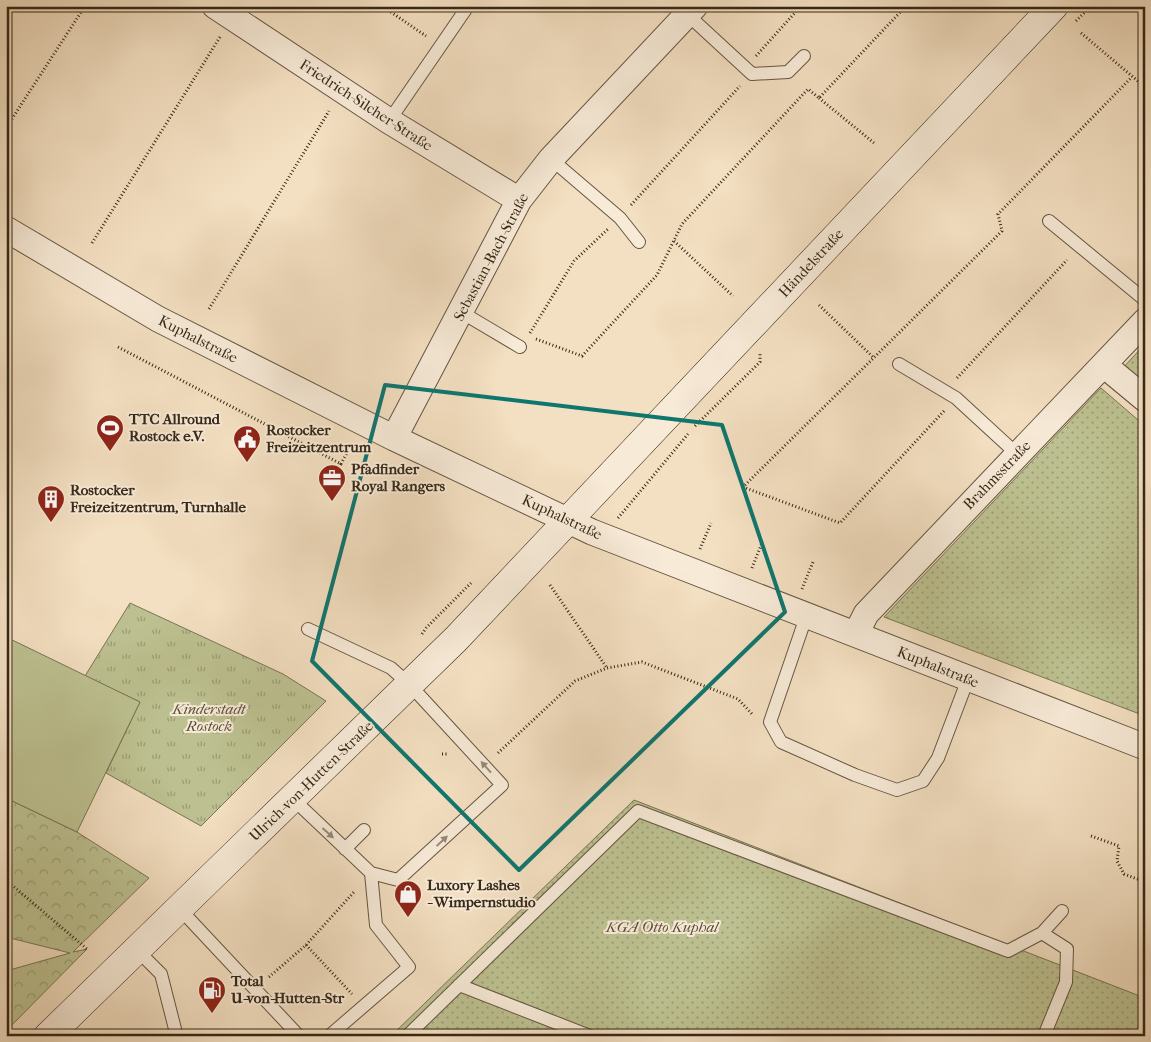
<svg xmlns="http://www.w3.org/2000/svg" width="1151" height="1042" viewBox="0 0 1151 1042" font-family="'IM FELL French Canon',serif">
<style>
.grass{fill:url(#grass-tufts);stroke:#7a7454}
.forest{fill:url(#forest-crowns);stroke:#7a7454}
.garden{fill:url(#garden-dots);stroke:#7a7454}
.pitch{fill:#bdc191;stroke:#7a7454}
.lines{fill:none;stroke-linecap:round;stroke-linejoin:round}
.lane-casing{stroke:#655642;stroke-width:14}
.street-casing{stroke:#655642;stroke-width:27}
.secondary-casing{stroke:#362817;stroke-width:29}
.path{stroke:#362817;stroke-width:3;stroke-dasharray:1 2.5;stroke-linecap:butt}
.lane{stroke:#f7ead7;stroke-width:12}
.street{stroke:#f7ead7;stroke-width:25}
.secondary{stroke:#f7ead7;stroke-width:28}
.oneway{fill:#968977}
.marked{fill:none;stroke:#0f766e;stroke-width:4;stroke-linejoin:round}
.labels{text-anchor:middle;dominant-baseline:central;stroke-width:4;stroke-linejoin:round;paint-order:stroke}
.street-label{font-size:15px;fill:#362817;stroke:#f7ead7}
.poi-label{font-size:15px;font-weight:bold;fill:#362817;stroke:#f7ead7;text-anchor:start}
.park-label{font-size:15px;font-style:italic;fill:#584e36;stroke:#f7ead7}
</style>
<defs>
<pattern id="grass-tufts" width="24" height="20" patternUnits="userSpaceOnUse" patternTransform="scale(1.25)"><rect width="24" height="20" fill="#bdc191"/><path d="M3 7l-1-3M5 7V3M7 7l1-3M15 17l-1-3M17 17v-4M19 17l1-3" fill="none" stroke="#9a9d75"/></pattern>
<pattern id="forest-crowns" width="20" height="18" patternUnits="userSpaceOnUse" patternTransform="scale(1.25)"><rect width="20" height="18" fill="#bdc191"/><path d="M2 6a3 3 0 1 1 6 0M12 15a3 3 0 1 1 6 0" fill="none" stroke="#9a9d75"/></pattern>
<pattern id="garden-dots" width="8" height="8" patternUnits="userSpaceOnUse" patternTransform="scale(1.25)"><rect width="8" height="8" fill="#bdc191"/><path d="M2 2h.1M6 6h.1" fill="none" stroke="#9a9d75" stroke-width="1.8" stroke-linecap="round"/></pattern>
</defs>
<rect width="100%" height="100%" fill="#f3dfc1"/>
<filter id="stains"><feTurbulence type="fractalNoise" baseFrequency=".004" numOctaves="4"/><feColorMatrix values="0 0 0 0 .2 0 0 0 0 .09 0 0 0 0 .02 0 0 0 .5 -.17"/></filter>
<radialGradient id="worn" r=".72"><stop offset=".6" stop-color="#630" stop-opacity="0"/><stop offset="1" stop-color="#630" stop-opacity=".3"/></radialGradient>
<path class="grass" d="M 130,603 L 283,674 L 326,701 L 201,826 L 106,773 L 140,702 L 85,676 Z"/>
<path class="forest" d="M 6,798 L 77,832 L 149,878 L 73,952 L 87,949 L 6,1031 L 6,971 L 70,953 L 6,937 Z"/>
<path class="garden" d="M 1145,344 L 1145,388 L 1121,370 Z
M 1101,388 L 1145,426 L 1145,716 L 884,617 Z
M 634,800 L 1145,998 L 1145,1013 L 1137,1036 L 391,1036 Z"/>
<path class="pitch" d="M 6,637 L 140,702 L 77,832 L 6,798 Z"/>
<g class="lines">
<g class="lane-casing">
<path id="lane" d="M 688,15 L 752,74 L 788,72 L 804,56
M 389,121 L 468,6
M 551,159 L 620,218 L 639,242
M 1049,221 L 1145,300
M 461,312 L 520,347
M 899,364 L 956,398 L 1017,454
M 807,614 L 770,722 L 781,742 L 855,775 L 897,790 L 923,781 L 938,758 L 968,679
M 293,799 L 371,873 L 398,880 L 502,785 L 410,685 L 391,668 L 308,629
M 345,849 L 364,830
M 178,907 L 299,1036
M 1042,933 L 1062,911
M 137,950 L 161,974 L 175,1029 L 174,1035
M 459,985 L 590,1036
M 329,1036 L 409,967 L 376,925 L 371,873
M 407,1036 L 638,811 L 1008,951 L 1042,933 L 1067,949 L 1066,982 L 1044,1036"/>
</g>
<g class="street-casing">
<path id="street" d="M 215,6 L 389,121 L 519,200
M 6,229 L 158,319 L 394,438 L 592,532 L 1145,747
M 1104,365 L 1145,399
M 394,438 L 519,200 L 551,159 L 695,6
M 856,634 L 866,614 L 1145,321"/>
</g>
<g class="secondary-casing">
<path id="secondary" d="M 48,1036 L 456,639 L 1054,6"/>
</g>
<path class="path" d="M 382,6 L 426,36
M 1076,21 L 1091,6
M 1081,33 L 1145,87
M 756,56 L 801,6
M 819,98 L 874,143
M 6,128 L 85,6
M 631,205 L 740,86
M 674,241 L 733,296
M 92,243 L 220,37
M 819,305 L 874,358
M 209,309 L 329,111
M 530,333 L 574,261 L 608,229
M 536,339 L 582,356 L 657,275 L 682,224 L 808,89 L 819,98 L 906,6
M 118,347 L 341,464 L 336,472
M 957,378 L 1067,260
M 944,411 L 840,523 L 743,487 L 1002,231 L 998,214 L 1132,77
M 695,426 L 760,362 L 760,354
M 341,464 L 350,447
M 618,518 L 688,434
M 700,549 L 711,523
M 752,568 L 762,543
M 550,585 L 607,668
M 802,589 L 813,562
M 422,634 L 426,628 L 471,583
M 498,753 L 575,681 L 607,668 L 642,662 L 738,699 L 753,715
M 442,754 L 449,754
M 1091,836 L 1119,846 L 1117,861 L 1124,874 L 1145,882
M 6,880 L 87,949
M 306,945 L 352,994
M 269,977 L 306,945 L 354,892"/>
<use href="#lane" class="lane"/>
<use href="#street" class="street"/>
<use href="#secondary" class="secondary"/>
</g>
<defs><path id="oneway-solid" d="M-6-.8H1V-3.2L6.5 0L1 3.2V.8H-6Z" transform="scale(1.25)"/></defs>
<g class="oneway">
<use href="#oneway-solid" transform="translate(486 767) rotate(-132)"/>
<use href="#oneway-solid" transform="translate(328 833) rotate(42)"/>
<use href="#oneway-solid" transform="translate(442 841) rotate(-43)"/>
</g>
<path class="marked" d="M 385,385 L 722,425 L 785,612 L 519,870 L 312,661 Z"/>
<defs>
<g id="stadium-pin" transform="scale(1.4375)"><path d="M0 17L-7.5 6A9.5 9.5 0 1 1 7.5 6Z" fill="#8f2418" stroke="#f7ead7"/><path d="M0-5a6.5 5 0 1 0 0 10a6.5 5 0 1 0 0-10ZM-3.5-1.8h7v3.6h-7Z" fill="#fff"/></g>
<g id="civic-pin" transform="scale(1.4375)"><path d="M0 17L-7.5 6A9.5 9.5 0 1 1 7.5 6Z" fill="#8f2418" stroke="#f7ead7"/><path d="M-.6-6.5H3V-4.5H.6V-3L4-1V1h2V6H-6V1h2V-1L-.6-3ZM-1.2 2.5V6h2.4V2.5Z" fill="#fff"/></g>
<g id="office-pin" transform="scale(1.4375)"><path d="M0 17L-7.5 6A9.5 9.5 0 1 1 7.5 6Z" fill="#8f2418" stroke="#f7ead7"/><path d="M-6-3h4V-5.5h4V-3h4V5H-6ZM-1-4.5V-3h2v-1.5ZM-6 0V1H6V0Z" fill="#fff"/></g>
<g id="building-pin" transform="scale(1.4375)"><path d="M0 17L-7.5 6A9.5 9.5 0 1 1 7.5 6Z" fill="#8f2418" stroke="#f7ead7"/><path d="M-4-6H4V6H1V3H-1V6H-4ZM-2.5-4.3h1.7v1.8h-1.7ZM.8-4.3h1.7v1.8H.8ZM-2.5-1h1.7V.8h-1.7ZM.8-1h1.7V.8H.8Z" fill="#fff"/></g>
<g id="shop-pin" transform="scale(1.4375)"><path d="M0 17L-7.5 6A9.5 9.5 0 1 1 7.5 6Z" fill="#8f2418" stroke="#f7ead7"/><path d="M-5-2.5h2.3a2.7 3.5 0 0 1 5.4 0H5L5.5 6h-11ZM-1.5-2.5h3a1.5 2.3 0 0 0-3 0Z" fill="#fff"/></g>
<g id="fuel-pin" transform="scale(1.4375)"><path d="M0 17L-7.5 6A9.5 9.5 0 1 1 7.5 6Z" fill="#8f2418" stroke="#f7ead7"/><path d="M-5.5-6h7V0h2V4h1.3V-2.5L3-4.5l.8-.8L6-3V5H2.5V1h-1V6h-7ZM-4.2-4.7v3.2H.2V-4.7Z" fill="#fff"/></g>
</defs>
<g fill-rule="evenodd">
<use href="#stadium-pin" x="110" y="428"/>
<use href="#civic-pin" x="247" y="439"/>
<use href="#office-pin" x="332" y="478"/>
<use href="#building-pin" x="51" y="499"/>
<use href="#shop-pin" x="408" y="894"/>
<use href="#fuel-pin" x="212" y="990"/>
</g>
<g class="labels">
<g class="street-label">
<text transform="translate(366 105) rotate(33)">Friedrich-Silcher-Straße</text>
<text transform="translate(491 257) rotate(-62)">Sebastian-Bach-Straße</text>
<text transform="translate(811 263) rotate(-47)">Händelstraße</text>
<text transform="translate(198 339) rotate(27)">Kuphalstraße</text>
<text transform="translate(997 475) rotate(-46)">Brahmsstraße</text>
<text transform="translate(562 517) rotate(25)">Kuphalstraße</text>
<text transform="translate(938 667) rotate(22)">Kuphalstraße</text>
<text transform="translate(311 781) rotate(-44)">Ulrich-von-Hutten-Straße</text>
</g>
<g class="poi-label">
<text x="129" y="419">TTC Allround<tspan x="129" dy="17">Rostock e.V.</tspan></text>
<text x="266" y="430">Rostocker<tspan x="266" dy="17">Freizeitzentrum</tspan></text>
<text x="351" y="469">Pfadfinder<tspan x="351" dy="17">Royal Rangers</tspan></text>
<text x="70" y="490">Rostocker<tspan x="70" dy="17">Freizeitzentrum, Turnhalle</tspan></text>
<text x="427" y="885">Luxory Lashes<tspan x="427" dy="17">- Wimpernstudio</tspan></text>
<text x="231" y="981">Total<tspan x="231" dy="17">U-von-Hutten-Str</tspan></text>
</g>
<g class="park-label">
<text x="209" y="709">Kinderstadt<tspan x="209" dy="17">Rostock</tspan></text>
<text x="662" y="927">KGA Otto Kuphal</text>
</g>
</g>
<rect width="1151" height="1042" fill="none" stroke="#f3dfc1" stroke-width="25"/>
<rect x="8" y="8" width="1136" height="1027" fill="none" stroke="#362817" stroke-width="2.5"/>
<rect x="12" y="12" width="1126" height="1017" fill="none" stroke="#362817"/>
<rect width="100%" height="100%" filter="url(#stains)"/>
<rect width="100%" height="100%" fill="url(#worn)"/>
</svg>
